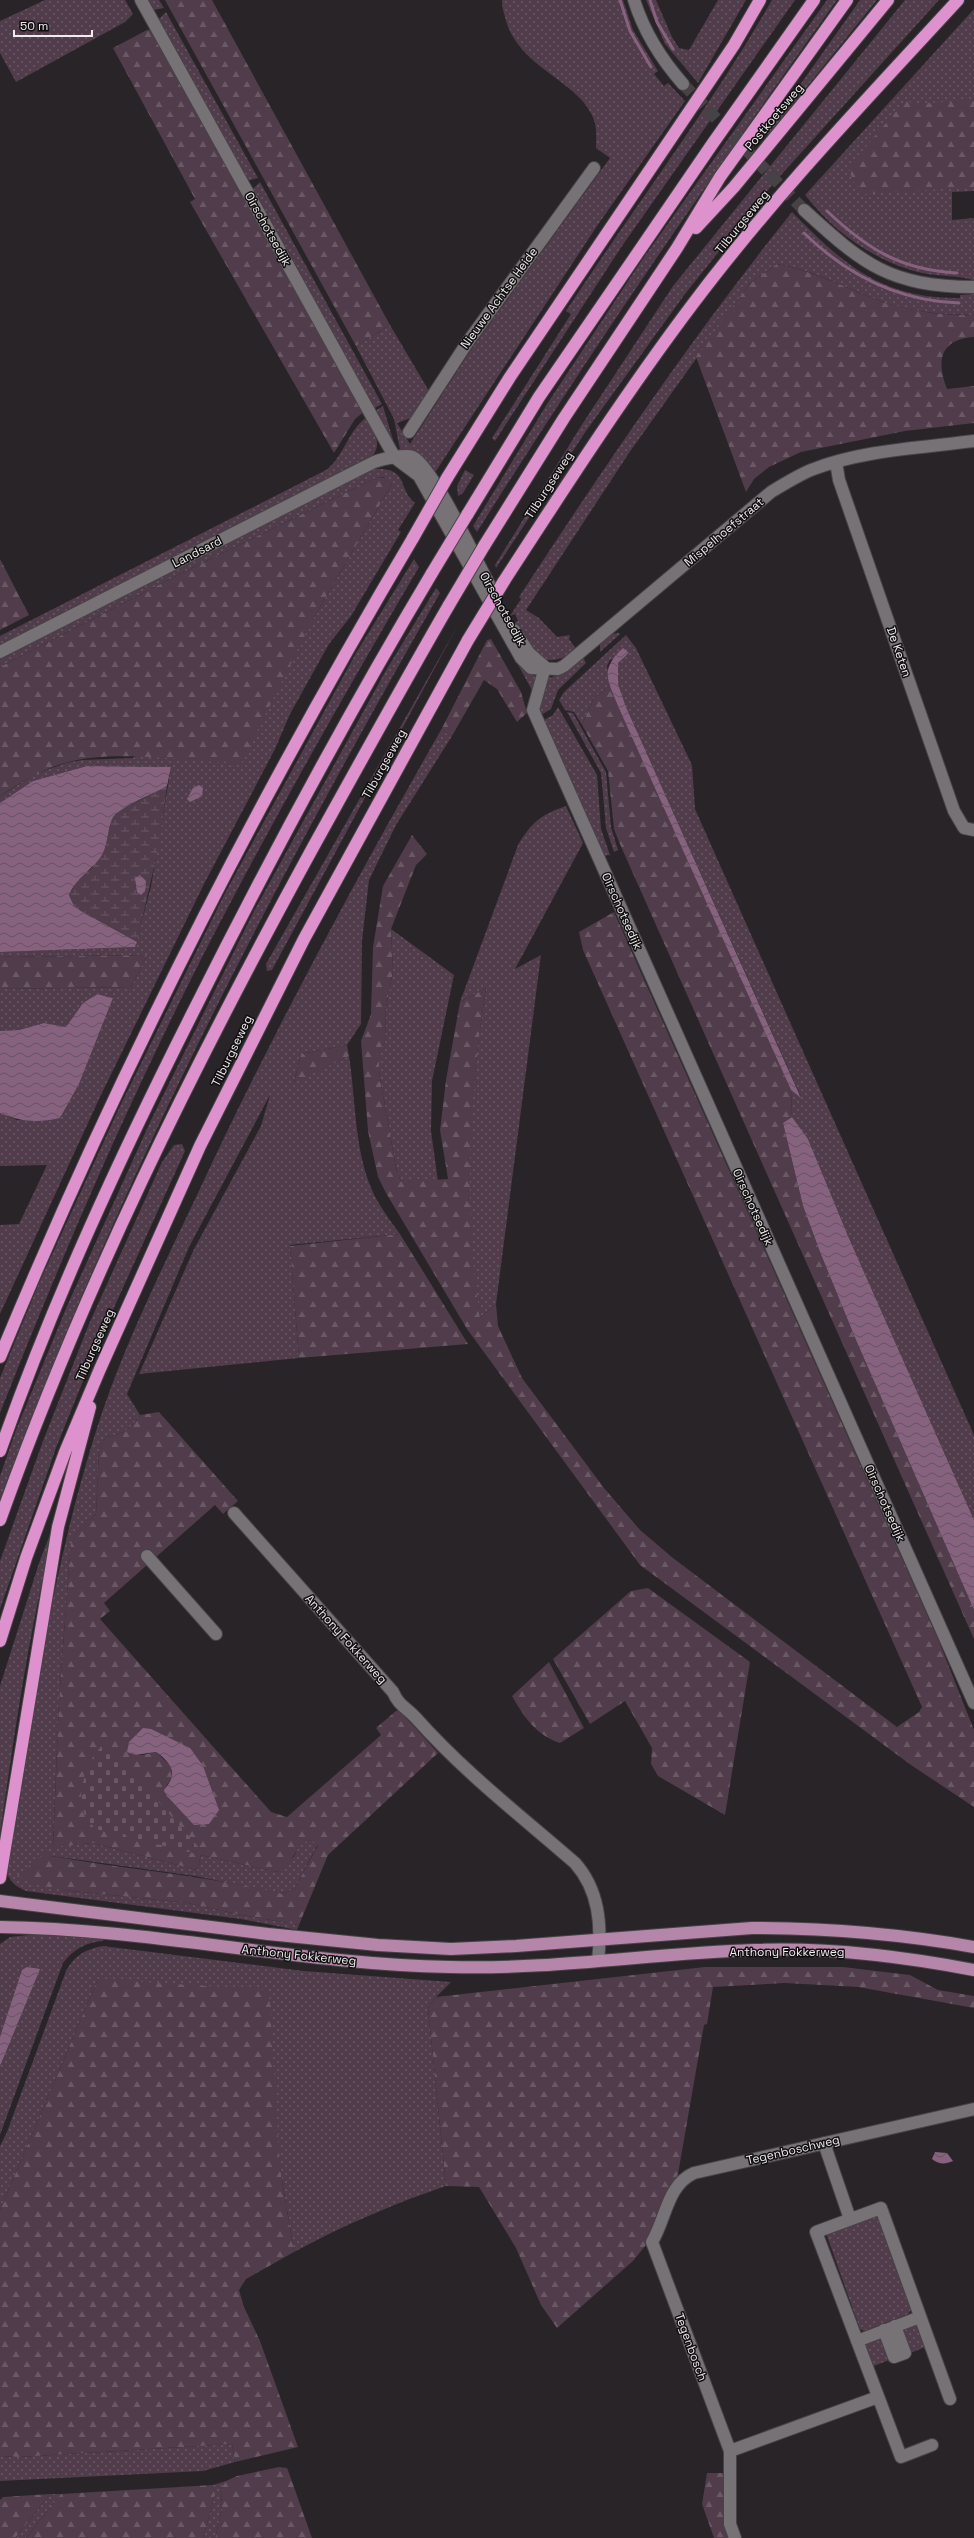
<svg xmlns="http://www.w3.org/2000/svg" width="974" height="2538" viewBox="0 0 974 2538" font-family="'Space Grotesk',sans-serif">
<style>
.grass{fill:url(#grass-dots)}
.forest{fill:url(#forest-firs);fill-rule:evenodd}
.wetland{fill:url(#wetland-marsh)}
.cemetery{fill:url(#cemetery-stones)}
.water{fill:url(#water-waves)}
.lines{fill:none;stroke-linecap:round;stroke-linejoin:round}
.stream{stroke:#87627f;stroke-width:3}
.minor-tunnel{stroke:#464245;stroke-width:12;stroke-dasharray:12 6;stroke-linecap:butt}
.minor-casing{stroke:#474346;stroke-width:14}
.major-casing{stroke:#474346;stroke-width:14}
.highway-casing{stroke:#474346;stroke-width:14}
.minor{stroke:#777276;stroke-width:12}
.major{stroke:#b585aa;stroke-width:12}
.highway{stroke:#de92cd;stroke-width:12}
.highway-bridge-casing{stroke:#474346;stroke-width:14;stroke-linecap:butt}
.highway-bridge{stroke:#de92cd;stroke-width:12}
.labels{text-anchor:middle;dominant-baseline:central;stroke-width:3;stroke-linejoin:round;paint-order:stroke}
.street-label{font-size:12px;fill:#f0edef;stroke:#100e0f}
</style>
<defs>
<pattern id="grass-dots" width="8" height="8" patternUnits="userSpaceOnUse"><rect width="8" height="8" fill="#503c4b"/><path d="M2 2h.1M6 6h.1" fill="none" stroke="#6a5865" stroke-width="1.8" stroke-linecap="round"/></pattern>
<pattern id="forest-firs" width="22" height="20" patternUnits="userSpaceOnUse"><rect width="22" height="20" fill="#503c4b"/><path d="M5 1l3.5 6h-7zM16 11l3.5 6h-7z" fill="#6a5865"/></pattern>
<pattern id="wetland-marsh" width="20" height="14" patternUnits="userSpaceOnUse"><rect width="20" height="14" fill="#503c4b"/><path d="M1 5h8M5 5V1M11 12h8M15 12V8" fill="none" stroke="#6a5865"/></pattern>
<pattern id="cemetery-stones" width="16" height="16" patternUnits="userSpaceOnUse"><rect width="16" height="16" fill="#503c4b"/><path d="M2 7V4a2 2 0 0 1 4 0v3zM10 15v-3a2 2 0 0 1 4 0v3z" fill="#6a5865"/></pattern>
<pattern id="water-waves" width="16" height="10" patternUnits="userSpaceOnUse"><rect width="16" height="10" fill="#87627f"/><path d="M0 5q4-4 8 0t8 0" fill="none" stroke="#645361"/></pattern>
</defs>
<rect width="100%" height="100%" fill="#282427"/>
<path class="grass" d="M 45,0 L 125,0 L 133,14 L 125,22 L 16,82 L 0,53 L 0,21 Z
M 147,0 L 159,0 L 164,8 L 153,10 Z
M 502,0 L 623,0 L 633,30 L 658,71 L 654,74 L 664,86 L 668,83 L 685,101 L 597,226 L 434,474 L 405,451 L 400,450 L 394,419 L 356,346 L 390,325 L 429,391 L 411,418 L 397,423 L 410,444 L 472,348 L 610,158 L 596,148 C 596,139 597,128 594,120 C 581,82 523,70 507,24 C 505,16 502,9 502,0 Z
M 646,0 L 656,0 L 672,37 L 679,48 L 689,50 L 718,0 L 746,0 L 698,83 L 665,44 Z
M 772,0 L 795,0 L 622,246 L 495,441 L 492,438 L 571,314 L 566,311 C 634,207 710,108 772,0 Z
M 827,0 L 837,0 C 712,175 591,350 477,532 L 473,526 L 547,404 L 642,260 Z
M 860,0 L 877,0 L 768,135 L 766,133 Z
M 905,0 L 939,0 L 772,185 L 685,294 L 586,431 L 496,568 L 495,565 L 581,426 L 673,286 Z
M 974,9 L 974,191 L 952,192 L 952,220 L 974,218 L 974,280 L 972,280 C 964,276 935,276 922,273 C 875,262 834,232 805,195 Z
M 166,12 L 258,178 L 247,181 L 158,20 Z
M 260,182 L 382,404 L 373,409 L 252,190 Z
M 792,212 C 843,264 882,299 960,298 L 960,295 L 974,294 L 974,315 C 944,315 912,312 883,302 C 847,289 816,271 777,264 L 750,283 L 629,453 L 526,610 L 539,618 L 557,637 L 570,635 L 569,639 L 576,649 C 564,658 555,663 539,658 L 514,623 L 518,621 L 515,614 L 510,616 L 521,599 L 519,597 C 606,464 692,337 792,212 Z
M 383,406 L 396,450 L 375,411 Z
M 367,417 C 373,430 384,445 371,457 L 0,646 L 0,636 L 326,470 C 344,457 348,430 367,417 Z
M 373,469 C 410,467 397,489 415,503 L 398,530 L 401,532 L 351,616 L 329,644 L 290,714 L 275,749 L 204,884 L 100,1097 L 0,1314 L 0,1225 L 19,1224 L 47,1165 L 0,1166 L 0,1113 L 17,1120 L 60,1118 L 79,1084 L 113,998 L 97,994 L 83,1003 L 66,1027 L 44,1023 L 19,1030 L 0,1031 L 0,989 L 131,987 L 147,955 L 0,957 L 0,952 L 135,947 L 151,886 L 171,767 L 87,766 L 33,781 L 0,803 L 0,796 L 35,774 L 66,763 L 82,760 L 133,758 L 313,619 L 392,484 L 384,477 L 378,477 L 180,574 L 0,667 L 0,657 Z
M 465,470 L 474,475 L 463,493 L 458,496 L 457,486 Z
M 414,559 L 419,567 C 355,676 292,786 233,898 C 144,1065 69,1238 0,1413 L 0,1378 L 39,1283 L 120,1106 L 225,893 L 356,653 Z
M 475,587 L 535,676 L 536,681 L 533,692 Z
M 436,588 L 440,593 C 273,885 116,1185 0,1502 L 0,1476 L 16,1430 L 67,1306 L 151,1120 L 254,911 L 385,672 Z
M 458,625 L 272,970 L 267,971 L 266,964 Z
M 618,633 L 620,634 L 600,652 L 600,643 L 612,634 Z
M 626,635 L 636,648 L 692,765 L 695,809 L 974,1435 L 974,1520 L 848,1236 L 808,1139 L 792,1117 L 791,1090 L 801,1097 L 626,707 L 618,684 L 616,665 L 629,653 L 610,660 L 607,666 L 610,685 L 594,698 L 582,725 L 574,712 L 565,710 L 559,700 L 564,692 Z
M 583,657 L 586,663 L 558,690 L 551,709 L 541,715 L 537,705 L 546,679 L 564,673 Z
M 558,707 L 597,775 L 601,829 L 610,855 L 603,856 L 544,720 L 553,715 Z
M 567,712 L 573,713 L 606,772 L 611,827 L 618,850 L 614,852 L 606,828 L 601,773 Z
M 441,730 L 452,736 L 396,825 L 369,880 L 362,941 L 361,1024 L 347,1045 L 301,1054 L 294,1082 L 349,1056 C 356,1100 354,1148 372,1190 C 379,1206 390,1220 400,1234 L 290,1245 L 299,1358 L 139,1374 L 194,1249 L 261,1126 L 270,1095 L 189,1247 L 127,1394 L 140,1415 C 130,1430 123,1434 106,1437 L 99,1449 L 96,1514 L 71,1540 L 59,1701 L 53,1846 L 93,1843 L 197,1870 L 201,1855 L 278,1872 L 294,1856 L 300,1844 L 309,1840 L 318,1844 L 295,1888 L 283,1894 L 195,1876 L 51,1856 L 62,1890 L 188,1903 L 242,1915 L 299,1925 L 297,1930 L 241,1919 L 26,1891 C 15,1886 10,1882 6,1871 C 30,1722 51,1572 97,1428 C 122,1349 161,1271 197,1195 C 271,1036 354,882 441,730 Z
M 566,806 L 583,843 L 515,969 L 541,955 L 496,1304 L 480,1318 C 476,1293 472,1268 470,1243 C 465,1159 473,1071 486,988 L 460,1002 L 518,845 C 532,822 540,815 566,806 Z
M 391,929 L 454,975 L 432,1081 L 431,1131 L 438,1181 L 401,1182 L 396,1168 L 379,1072 L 379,1050 L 385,1042 L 386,1007 L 393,971 Z
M 182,1144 L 185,1151 L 102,1334 L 56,1448 L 0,1609 L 0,1561 L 43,1441 L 89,1324 L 162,1162 L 174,1145 Z
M 60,1508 C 31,1615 16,1724 0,1834 L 0,1686 L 39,1563 Z
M 38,1934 L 104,1937 L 103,1941 C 86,1942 74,1949 63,1963 L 0,2135 L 0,1944 L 10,1937 Z
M 103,1946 L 304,1971 L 451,1982 L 436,1997 L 428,2008 L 446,2186 C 393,2204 344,2225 294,2252 L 280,2168 L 98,1979 L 0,2210 L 0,2146 L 7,2132 L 66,1971 C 75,1955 86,1949 103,1946 Z
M 877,2216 L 912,2309 L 908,2314 L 864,2331 L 860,2329 L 827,2236 L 829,2232 Z
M 914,2324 L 920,2327 L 928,2346 L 908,2354 L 902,2328 Z
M 879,2336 L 884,2338 L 892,2359 L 871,2367 L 864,2348 L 867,2342 Z
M 232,2444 L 235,2462 L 203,2471 L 0,2481 L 0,2456 L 19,2457 Z
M 226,2481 L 221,2489 L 222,2510 L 215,2538 L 203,2538 L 215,2495 L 213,2485 Z
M 50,2494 L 61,2494 L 26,2538 L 15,2538 Z"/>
<path class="forest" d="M 165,0 L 212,0 L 390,325 L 356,346 Z
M 147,30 L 152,30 L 365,411 L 355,419 L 334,453 L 190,202 L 195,199 L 113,48 Z
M 906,100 L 914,104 L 974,100 L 974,187 L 864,194 L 852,180 L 849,166 Z
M 777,264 C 815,271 847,289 883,302 C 911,311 945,316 974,315 L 974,337 C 940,339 936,361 947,389 L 974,386 L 974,423 L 905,431 L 801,452 L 769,467 L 754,479 L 746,492 L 696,357 L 750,283 Z
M 378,477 L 388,478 L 392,484 L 313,619 L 241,764 C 189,761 113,749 65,763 C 40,770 21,782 0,796 L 0,667 L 180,574 Z
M 0,559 L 29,615 L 0,630 Z
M 491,639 L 521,692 L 527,713 L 517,722 L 497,689 L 484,680 L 452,736 L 441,730 L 487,640 Z
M 610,685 L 791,1090 L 792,1117 L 783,1123 L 803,1206 L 820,1252 L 856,1340 L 974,1610 L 974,1639 L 619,842 L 614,829 L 608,771 L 582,725 L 594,698 Z
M 412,835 L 427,854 L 416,865 L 391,929 L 393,971 L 386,1007 L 385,1042 L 379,1050 L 379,1072 L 396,1168 L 401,1182 L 448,1179 L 440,1130 L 446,1080 L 460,1002 L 486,988 C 469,1097 463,1209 480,1318 L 496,1304 L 498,1326 L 522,1378 L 604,1488 L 640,1530 L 673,1558 L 897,1727 L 919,1712 L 922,1707 L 583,950 L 579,932 L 614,912 L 938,1639 L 974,1730 L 974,1807 L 911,1765 L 640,1565 L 467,1329 L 386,1193 L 378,1177 L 368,1131 L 361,1041 L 371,1014 L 373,947 L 383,886 Z
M 147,955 L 131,987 L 0,989 L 0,957 Z
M 347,1045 L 349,1056 L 294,1083 L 301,1054 Z
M 400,1234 L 468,1344 L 299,1358 L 290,1246 Z
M 159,1412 L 238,1501 L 223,1514 L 215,1505 L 104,1603 L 110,1611 L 100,1619 L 271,1812 L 287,1817 L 381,1735 L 376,1728 L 396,1711 L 399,1710 L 438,1753 L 328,1855 L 299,1925 L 242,1915 L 188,1903 L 62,1890 L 28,1882 L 17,1876 L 46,1852 L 51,1856 C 128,1870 206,1875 283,1894 L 295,1888 L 318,1845 L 309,1840 C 294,1846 293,1865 278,1872 L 201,1855 L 197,1870 L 93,1843 L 53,1847 L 59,1701 L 71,1539 L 96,1514 L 99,1449 L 106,1437 C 123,1434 130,1430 140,1415 ZM 190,1748 L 167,1796 L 165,1788 L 172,1778 L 171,1766 L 156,1752 L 142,1755 L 130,1754 Z
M 648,1588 L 750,1662 L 725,1815 L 658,1776 L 651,1764 L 652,1748 L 625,1701 L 590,1724 L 553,1659 L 631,1591 Z
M 549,1662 L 584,1728 L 560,1743 C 536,1735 524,1717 512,1696 Z
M 705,1967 L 843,1967 L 910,1975 L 938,1990 L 974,1996 L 974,2008 L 858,1987 L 785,1983 L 713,1987 L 707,2024 L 704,2025 L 678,2174 L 663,2211 L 646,2245 L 633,2261 L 557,2328 L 541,2305 L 516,2248 L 479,2187 L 446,2186 L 428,2008 L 436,1997 Z
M 98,1979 L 269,1990 L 280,2168 L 294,2252 L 246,2279 L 239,2290 L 244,2307 L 260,2341 L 298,2447 L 235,2462 L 232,2444 L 19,2457 L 0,2456 L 0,2210 Z
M 279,2467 L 287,2468 L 289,2473 L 312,2538 L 215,2538 L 222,2510 L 221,2489 L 226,2481 L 237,2476 Z
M 707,2473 L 726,2473 L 731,2538 L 714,2538 L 702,2504 Z
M 213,2485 L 215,2495 L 203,2538 L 26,2538 L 61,2494 Z
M 50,2494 L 15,2538 L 0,2538 L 0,2500 L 3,2497 Z"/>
<path class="wetland" d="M 167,786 L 159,845 L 137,942 L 81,911 L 74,906 L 69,895 L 79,877 L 91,869 L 105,847 L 112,818 L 122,809 Z"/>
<path class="cemetery" d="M 105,1741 L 202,1851 L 201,1855 L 96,1829 L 85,1818 L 81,1795 L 86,1767 Z"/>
<path class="water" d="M 623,648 L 629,653 L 618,663 L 618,684 L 626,707 L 801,1098 L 791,1090 L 618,706 C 608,680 599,670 623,648 Z
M 87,766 L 171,767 L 167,786 C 154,794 118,807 112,819 C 107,832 108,847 100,858 C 89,872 76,878 69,895 L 74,906 L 81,911 L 137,942 L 135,947 L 0,952 L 0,803 L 33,781 Z
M 199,785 L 203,788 L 202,796 L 190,802 L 187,799 L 193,788 Z
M 140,875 L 146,881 L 145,891 L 141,895 L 137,892 L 135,878 Z
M 97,994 L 113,998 L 79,1084 L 60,1118 C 38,1123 21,1122 0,1113 L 0,1031 L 19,1030 L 44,1023 L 66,1027 L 83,1003 Z
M 792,1117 L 808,1139 L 848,1236 L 974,1520 L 974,1610 L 856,1340 L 820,1252 L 803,1206 L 783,1123 Z
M 143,1728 L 151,1729 L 190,1748 L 203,1766 L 219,1810 L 209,1824 L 194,1825 L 167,1796 L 164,1791 C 165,1787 167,1787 169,1783 C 178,1770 166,1759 156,1752 L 135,1755 L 127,1752 L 129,1742 Z
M 27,1967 L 40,1969 L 0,2066 L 0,2037 L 22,1970 Z
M 935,2152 L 947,2153 L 953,2161 C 945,2165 938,2164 932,2159 Z"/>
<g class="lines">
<path class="stream" d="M 620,0 L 630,31 L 651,67
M 650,0 L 657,22 L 673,49
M 827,211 C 867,249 901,270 957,273
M 804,233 C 848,276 898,301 959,303"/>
<path class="minor-tunnel" d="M 683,84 L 804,210"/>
<g class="minor-casing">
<path id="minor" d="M 141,0 L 395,458 L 419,476 L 521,658 L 531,668 L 558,669 L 564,666 L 771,492 C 784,484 797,476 811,470 C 862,450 920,448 974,441
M 634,0 C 644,32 661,59 683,84
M 804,210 C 864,265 889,286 974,287
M 409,432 L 467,343 L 594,168
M 836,462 L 839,480 L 954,811 L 964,828 L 974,830
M 514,630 L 529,653 L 545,667
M 0,652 L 374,462 C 382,459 405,454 413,457 C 433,467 477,562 490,586
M 545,667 L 533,710 L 974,1703
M 234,1513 L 393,1692 C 399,1706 406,1707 416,1718 C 464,1772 521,1816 575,1863 C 599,1890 602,1925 598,1961
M 147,1556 L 216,1634
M 824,2143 L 850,2219
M 884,2330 L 894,2357 L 905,2353 L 895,2326
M 857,2341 L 920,2317
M 878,2397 L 730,2451 L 652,2242 C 666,2219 667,2185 694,2173 L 974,2109
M 932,2445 L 901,2457 L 816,2232 L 881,2208 L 950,2399
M 730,2451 L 730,2524 L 735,2538"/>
</g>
<g class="major-casing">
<path id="major" d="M 0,1901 L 268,1934 L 378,1945 L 451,1949 L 516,1946 L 752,1928 C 827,1928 900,1934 974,1947
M 0,1927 C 151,1929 299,1964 450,1967 C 552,1970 653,1953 754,1950 C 829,1947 901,1956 974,1970"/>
</g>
<g class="highway-casing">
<path id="highway" d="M 696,228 L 734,187 L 888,0
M 447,478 L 510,377 L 734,45 L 760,0
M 467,515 L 539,397 L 713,143 L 814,0
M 484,546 L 564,418 L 677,248 L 720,177 L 847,0
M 504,581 C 565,487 625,394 692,305 C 773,197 867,99 958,0
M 0,1357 C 117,1074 257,801 413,538
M 0,1451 C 53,1301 120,1157 192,1014 C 267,864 346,717 432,573
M 0,1520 C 83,1288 193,1067 311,851 C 357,768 402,686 449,605
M 0,1641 L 26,1558 L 65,1452 L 100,1369 L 200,1146 L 304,939 L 468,640
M 0,1878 L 58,1527 L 90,1407"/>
</g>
<use href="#minor" class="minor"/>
<use href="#major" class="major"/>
<use href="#highway" class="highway"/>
<g class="highway-bridge-casing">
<path id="highway-bridge" d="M 413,538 L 447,478
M 432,573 L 467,515
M 449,605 L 484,546
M 468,640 L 504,581"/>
</g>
<use href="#highway-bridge" class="highway-bridge"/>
</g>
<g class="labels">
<g class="street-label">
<text transform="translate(774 117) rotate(-50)">Postkoetsweg</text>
<text transform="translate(742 222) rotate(-51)">Tilburgseweg</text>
<text transform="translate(268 229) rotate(61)">Oirschotsedijk</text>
<text transform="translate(499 298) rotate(-54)">Nieuwe Achtse Heide</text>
<text transform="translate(549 485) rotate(-57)">Tilburgseweg</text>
<text transform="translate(724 532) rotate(-40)">Mispelhoefstraat</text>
<text transform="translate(197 552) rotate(-27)">Landsard</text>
<text transform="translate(503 609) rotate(61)">Oirschotsedijk</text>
<text transform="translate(899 652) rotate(71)">De Keten</text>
<text transform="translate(384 764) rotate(-61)">Tilburgseweg</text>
<text transform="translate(622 911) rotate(66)">Oirschotsedijk</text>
<text transform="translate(232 1051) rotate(-64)">Tilburgseweg</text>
<text transform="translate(753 1207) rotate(66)">Oirschotsedijk</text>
<text transform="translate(95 1345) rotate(-66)">Tilburgseweg</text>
<text transform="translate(885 1503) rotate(66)">Oirschotsedijk</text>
<text transform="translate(346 1639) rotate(48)">Anthony Fokkerweg</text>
<text x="787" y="1952">Anthony Fokkerweg</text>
<text transform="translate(299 1955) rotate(6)">Anthony Fokkerweg</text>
<text transform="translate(793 2150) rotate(-13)">Tegenboschweg</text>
<text transform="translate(691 2347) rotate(70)">Tegenbosch</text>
</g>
</g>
<path d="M14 30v6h78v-6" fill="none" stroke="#f0edef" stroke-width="2"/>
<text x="20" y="30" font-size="12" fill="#f0edef" stroke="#100e0f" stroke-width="3" paint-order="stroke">50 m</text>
</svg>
